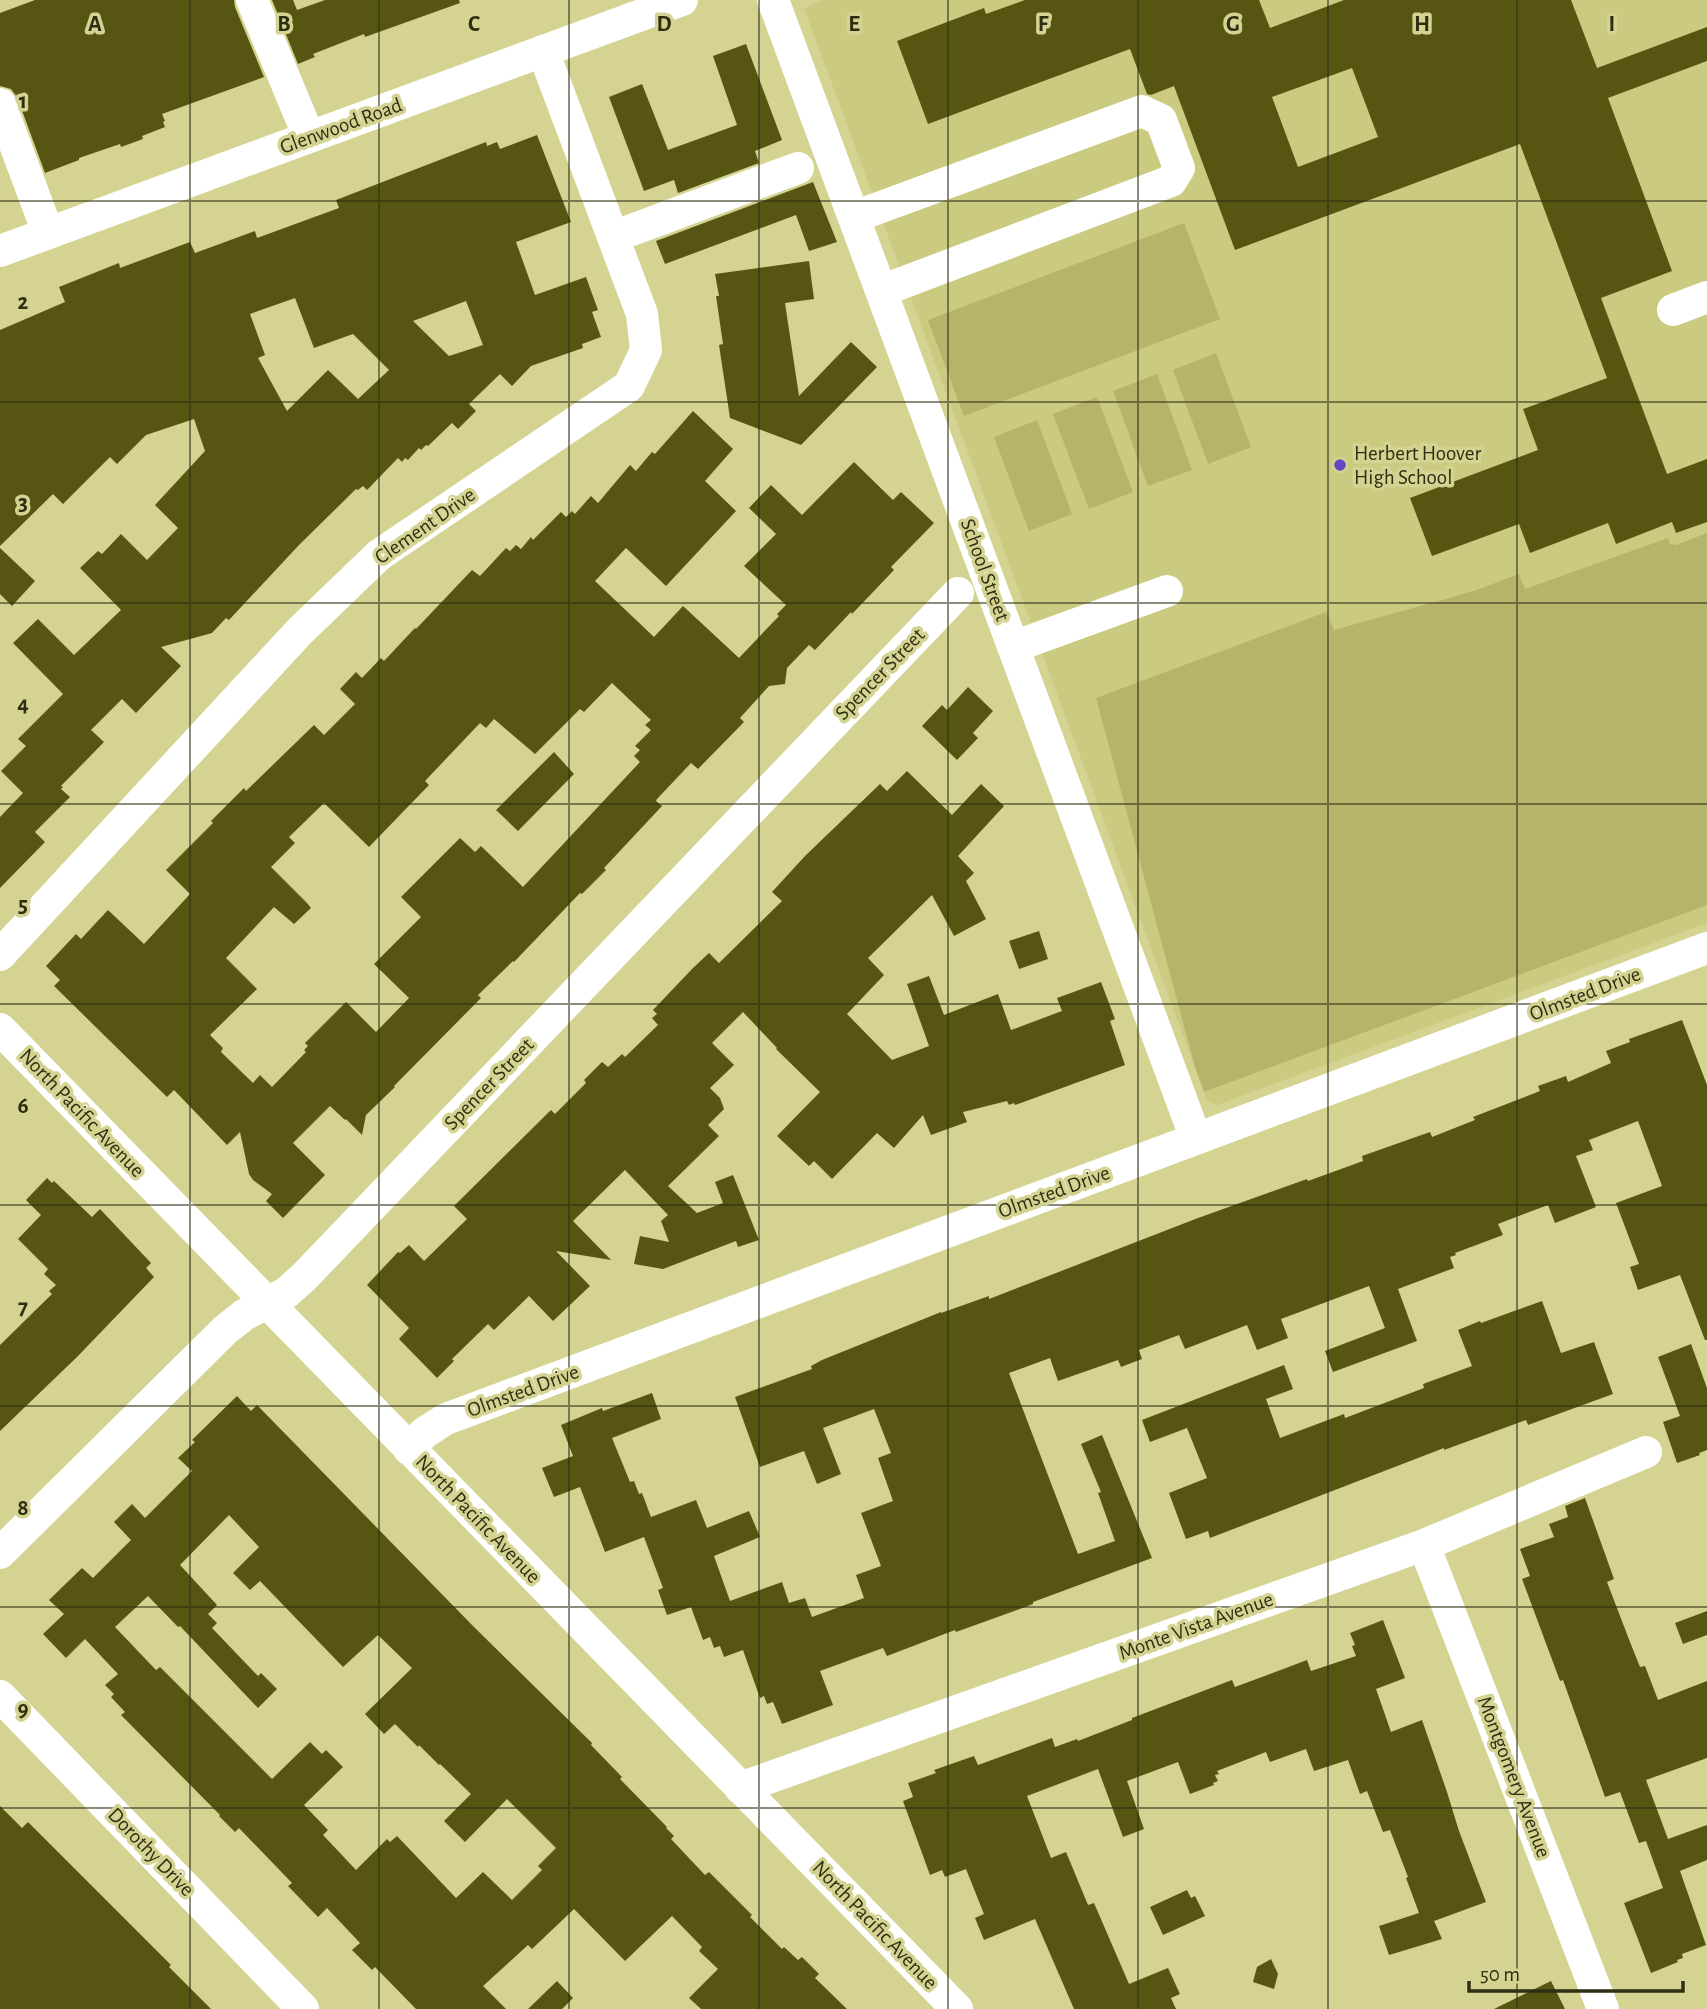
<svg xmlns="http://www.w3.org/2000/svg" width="1707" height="2009" viewBox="0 0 1707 2009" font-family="'Alegreya Sans',sans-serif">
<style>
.built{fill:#cbca81}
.green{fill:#b5b46a}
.building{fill:#575512;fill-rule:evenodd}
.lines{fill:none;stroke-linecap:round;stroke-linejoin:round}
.minor{stroke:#fff;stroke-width:32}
.grid{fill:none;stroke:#2e2e13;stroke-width:2;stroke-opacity:0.55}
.poi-dot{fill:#6248c1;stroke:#d4d392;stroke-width:2.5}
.labels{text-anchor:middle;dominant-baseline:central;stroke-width:7;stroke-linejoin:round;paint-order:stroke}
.street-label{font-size:21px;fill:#2e2e13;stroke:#d4d392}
.poi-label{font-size:21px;fill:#2e2e13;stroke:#d4d392;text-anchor:start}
.grid-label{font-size:23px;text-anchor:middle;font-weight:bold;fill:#2e2e13;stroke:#d4d392;stroke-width:7;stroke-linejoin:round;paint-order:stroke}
</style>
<rect width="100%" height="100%" fill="#d4d392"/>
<path class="built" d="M 824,0 L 1707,0 L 1707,923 L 1217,1105 L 1207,1100 L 804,8 Z"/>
<path class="green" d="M 1184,223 L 1220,319 L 964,416 L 928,320 Z
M 1216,353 L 1251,447 L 1208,464 L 1173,370 Z
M 1157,374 L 1192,470 L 1148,486 L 1113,391 Z
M 1097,397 L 1133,492 L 1089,509 L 1053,414 Z
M 1037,420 L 1072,514 L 1029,531 L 994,437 Z
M 1707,533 L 1707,905 L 1204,1092 L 1195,1067 L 1096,698 L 1326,612 L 1334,630 L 1474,591 L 1519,574 L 1525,589 L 1668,538 L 1670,544 L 1676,545 Z"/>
<path class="building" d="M 35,0 L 234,0 L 235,7 L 264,77 L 162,114 L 165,121 L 163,122 L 165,127 L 142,136 L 143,139 L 121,147 L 120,144 L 79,158 L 79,160 L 45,173 L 17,97 L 11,89 L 0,86 L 0,13 Z
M 272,0 L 293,0 L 297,10 L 325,0 L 459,0 L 460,3 L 365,37 L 364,34 L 313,54 L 315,57 L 298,64 Z
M 1025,0 L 1259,0 L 1270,28 L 1344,0 L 1571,0 L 1597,68 L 1707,27 L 1707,61 L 1608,98 L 1672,271 L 1601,298 L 1667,474 L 1707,459 L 1707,522 L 1676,533 L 1672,522 L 1616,544 L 1608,523 L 1530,553 L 1519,524 L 1432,556 L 1410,498 L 1538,450 L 1523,409 L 1607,378 L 1520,144 L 1235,250 L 1174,86 L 1151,95 L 1147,94 L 1130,49 L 928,124 L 897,41 L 984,8 L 986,14 ZM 1352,68 L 1378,137 L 1298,167 L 1272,97 Z
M 746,44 L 782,140 L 755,151 L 759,163 L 678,193 L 674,180 L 644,191 L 609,97 L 642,84 L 668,150 L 737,125 L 713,56 Z
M 537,135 L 571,222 L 516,242 L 535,295 L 586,277 L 598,310 L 592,312 L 601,337 L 582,344 L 583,348 L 531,366 L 512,386 L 500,374 L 469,404 L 476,411 L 458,429 L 452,423 L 428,446 L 426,445 L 421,450 L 419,448 L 408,460 L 405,458 L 402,462 L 398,458 L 367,490 L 363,486 L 358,490 L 356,489 L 299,545 L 229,620 L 226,618 L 212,633 L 161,647 L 181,666 L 136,713 L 122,699 L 91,730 L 104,742 L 61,786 L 63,787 L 61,789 L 70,797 L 35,832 L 45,842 L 0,888 L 0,817 L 23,793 L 1,771 L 26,746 L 18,739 L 63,694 L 13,643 L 38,619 L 74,655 L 121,610 L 80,568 L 98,551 L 102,554 L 121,534 L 147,560 L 178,528 L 155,505 L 205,451 L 194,419 L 146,435 L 117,464 L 110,457 L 63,504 L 53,494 L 0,546 L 0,330 L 65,302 L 59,287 L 119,263 L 120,268 L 190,242 L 195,253 L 255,231 L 257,238 L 339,208 L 336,200 L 486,142 L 487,146 L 497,142 L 500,149 ZM 295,298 L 314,348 L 353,334 L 389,370 L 358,399 L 328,370 L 287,411 L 258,358 L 265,355 L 250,314 ZM 466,301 L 483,345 L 449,356 L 413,321 Z
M 813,182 L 837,242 L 809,251 L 796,215 L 665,264 L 656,241 Z
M 809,261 L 814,299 L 785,303 L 799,396 L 851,342 L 877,367 L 801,445 L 730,418 L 719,345 L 723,344 L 716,296 L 719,296 L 715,274 Z
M 693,411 L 733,449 L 705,481 L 736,511 L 666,586 L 626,548 L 595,581 L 654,637 L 683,606 L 739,658 L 779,616 L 777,614 L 786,605 L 744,566 L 776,534 L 749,508 L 771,485 L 802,515 L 854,462 L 893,500 L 901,492 L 934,523 L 891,567 L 894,570 L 852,614 L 851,612 L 815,650 L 809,645 L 787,668 L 785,684 L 769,686 L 740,718 L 744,722 L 698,769 L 691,763 L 657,799 L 656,801 L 662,806 L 604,868 L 606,870 L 582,894 L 580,893 L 514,962 L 513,961 L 478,995 L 481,998 L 394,1086 L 395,1087 L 366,1115 L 362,1135 L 346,1119 L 345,1120 L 330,1106 L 293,1143 L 325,1175 L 283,1218 L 266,1201 L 272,1194 L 253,1180 L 249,1174 L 240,1132 L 227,1145 L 174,1090 L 167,1097 L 54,986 L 60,980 L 46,966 L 76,934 L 81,939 L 108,910 L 144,944 L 190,894 L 166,870 L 213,823 L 211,821 L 244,788 L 246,791 L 314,725 L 324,735 L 355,704 L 340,689 L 356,672 L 362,678 L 381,658 L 384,661 L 415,628 L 416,629 L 472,570 L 480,576 L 506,548 L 510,551 L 516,545 L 521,549 L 531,537 L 533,540 L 561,512 L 566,517 L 572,511 L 575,514 L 591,496 L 598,503 L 630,465 L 636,471 L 652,452 L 655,454 ZM 612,683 L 651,720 L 645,725 L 651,730 L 635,746 L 640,750 L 634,756 L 640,762 L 523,887 L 481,846 L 475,852 L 460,838 L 401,897 L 421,917 L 374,964 L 409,998 L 376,1032 L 346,1002 L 305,1043 L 308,1046 L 304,1050 L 306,1052 L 272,1087 L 260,1075 L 253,1083 L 221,1052 L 223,1048 L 210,1035 L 257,989 L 226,958 L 274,907 L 294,924 L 311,908 L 307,903 L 271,867 L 295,843 L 289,837 L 324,803 L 369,847 L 429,785 L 425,781 L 480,723 L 486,728 L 494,719 L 535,754 L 580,709 L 584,712 Z
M 0,548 L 35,581 L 12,606 L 0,594 Z
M 968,687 L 993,711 L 973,733 L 978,738 L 957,760 L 922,726 L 942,705 L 947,710 Z
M 554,752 L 574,774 L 518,831 L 496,810 Z
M 907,771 L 952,815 L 981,784 L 1004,806 L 958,856 L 974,873 L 966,881 L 986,919 L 954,936 L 932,895 L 868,958 L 884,975 L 847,1014 L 892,1060 L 929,1046 L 907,984 L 929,976 L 944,1015 L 998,994 L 1011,1030 L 1062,1011 L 1057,998 L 1101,982 L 1115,1019 L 1110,1021 L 1125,1065 L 1015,1105 L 1014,1103 L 1009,1105 L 1007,1101 L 963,1112 L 967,1122 L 931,1135 L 923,1115 L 894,1148 L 877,1133 L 832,1179 L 814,1161 L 809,1166 L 777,1136 L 820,1092 L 776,1049 L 777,1048 L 743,1012 L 712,1043 L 734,1065 L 710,1088 L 720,1098 L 724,1109 L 708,1125 L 719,1136 L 668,1186 L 697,1213 L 723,1203 L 715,1182 L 733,1175 L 759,1240 L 738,1247 L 736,1241 L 663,1269 L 634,1264 L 640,1236 L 669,1242 L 661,1221 L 668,1215 L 625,1170 L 573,1221 L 611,1260 L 556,1251 L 590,1286 L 553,1321 L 529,1296 L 494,1330 L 488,1324 L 452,1359 L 454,1361 L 437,1378 L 399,1339 L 409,1328 L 367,1285 L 398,1252 L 400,1253 L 409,1245 L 424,1261 L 467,1219 L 454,1206 L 551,1110 L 555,1114 L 586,1083 L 584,1080 L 602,1062 L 608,1067 L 622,1054 L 625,1057 L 658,1025 L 652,1018 L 657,1014 L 653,1010 L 693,968 L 709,953 L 719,963 L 782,901 L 772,892 L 805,856 L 880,784 L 887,791 Z
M 1039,931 L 1048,959 L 1019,969 L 1009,941 Z
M 1682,1020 L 1707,1085 L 1707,1340 L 1705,1340 L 1680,1275 L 1638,1290 L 1630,1267 L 1639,1264 L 1616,1203 L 1662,1186 L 1638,1121 L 1589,1140 L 1593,1150 L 1576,1156 L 1596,1207 L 1555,1223 L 1548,1205 L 1498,1224 L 1503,1235 L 1455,1253 L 1456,1255 L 1450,1257 L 1454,1268 L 1398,1289 L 1417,1341 L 1333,1372 L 1325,1351 L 1385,1328 L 1369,1286 L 1281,1319 L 1288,1338 L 1257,1350 L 1247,1325 L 1185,1349 L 1179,1335 L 1139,1350 L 1142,1359 L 1121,1367 L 1118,1360 L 1058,1381 L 1050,1358 L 1009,1373 L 1078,1554 L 1115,1541 L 1098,1493 L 1101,1492 L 1081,1444 L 1102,1435 L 1152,1558 L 1033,1602 L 1033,1604 L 1017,1610 L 956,1632 L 955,1630 L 887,1656 L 883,1648 L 820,1671 L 833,1705 L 782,1724 L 773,1702 L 767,1704 L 764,1696 L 760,1698 L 743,1650 L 724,1657 L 720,1646 L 714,1648 L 710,1637 L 703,1640 L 691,1607 L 667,1615 L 658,1590 L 663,1588 L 644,1537 L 605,1552 L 580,1487 L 554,1497 L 542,1468 L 573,1456 L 561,1425 L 602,1408 L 603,1411 L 652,1393 L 661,1419 L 612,1438 L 630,1482 L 634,1481 L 639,1494 L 642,1493 L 651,1517 L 696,1500 L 707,1528 L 749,1511 L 760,1537 L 714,1556 L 730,1601 L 782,1582 L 789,1603 L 805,1598 L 812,1617 L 864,1598 L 856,1575 L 881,1566 L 861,1513 L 893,1501 L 878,1458 L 891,1453 L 874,1409 L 823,1428 L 841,1474 L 817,1484 L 804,1451 L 760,1467 L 735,1397 L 812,1369 L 811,1366 L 822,1360 L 941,1312 L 941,1313 L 989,1296 L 989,1299 L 1198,1218 L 1307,1179 L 1308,1181 L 1363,1161 L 1362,1156 L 1430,1132 L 1432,1137 L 1475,1120 L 1473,1117 L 1540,1091 L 1538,1086 L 1566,1076 L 1568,1082 L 1611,1063 L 1606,1051 L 1630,1042 L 1629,1039 Z
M 47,1178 L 52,1183 L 54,1181 L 92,1217 L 100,1209 L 151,1263 L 146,1268 L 154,1277 L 77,1357 L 0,1431 L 0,1345 L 52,1294 L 49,1291 L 56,1285 L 44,1274 L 48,1269 L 18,1239 L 41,1215 L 26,1200 Z
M 1542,1301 L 1561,1353 L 1594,1342 L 1613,1394 L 1528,1425 L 1526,1420 L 1444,1450 L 1444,1448 L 1210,1538 L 1208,1531 L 1186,1539 L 1169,1493 L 1207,1478 L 1187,1428 L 1150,1442 L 1142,1420 L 1284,1365 L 1293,1389 L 1266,1399 L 1280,1438 L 1344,1414 L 1345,1418 L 1424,1388 L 1423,1384 L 1472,1366 L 1458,1330 L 1480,1321 L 1481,1323 Z
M 1691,1344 L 1707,1388 L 1707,1450 L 1699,1453 L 1700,1455 L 1677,1463 L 1663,1422 L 1680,1416 L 1658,1357 Z
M 237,1396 L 251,1411 L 257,1405 L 473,1626 L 592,1743 L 591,1745 L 622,1777 L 620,1779 L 667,1827 L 666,1828 L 674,1836 L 671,1839 L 705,1875 L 709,1872 L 752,1915 L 750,1917 L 782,1949 L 784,1947 L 798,1960 L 802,1957 L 819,1974 L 815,1978 L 847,2009 L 701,2009 L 689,1998 L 718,1969 L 699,1951 L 702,1947 L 672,1916 L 625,1961 L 574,1909 L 532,1949 L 528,1945 L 483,1986 L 506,2009 L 416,2009 L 375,1967 L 372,1970 L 352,1950 L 360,1943 L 327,1908 L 318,1917 L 288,1886 L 292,1883 L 239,1828 L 235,1832 L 219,1816 L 220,1815 L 121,1715 L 125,1712 L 111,1697 L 114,1694 L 105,1685 L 118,1674 L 85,1639 L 66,1658 L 43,1634 L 64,1614 L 49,1600 L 82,1568 L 93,1578 L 131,1540 L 114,1522 L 132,1504 L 145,1518 L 192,1471 L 178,1458 L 195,1442 L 192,1440 ZM 229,1515 L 259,1547 L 233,1573 L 250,1590 L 260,1581 L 343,1667 L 378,1635 L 412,1668 L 365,1714 L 384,1734 L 395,1724 L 418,1747 L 419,1745 L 439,1765 L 440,1764 L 471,1794 L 444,1821 L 465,1842 L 507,1799 L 556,1848 L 538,1866 L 542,1870 L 512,1900 L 483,1872 L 456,1898 L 397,1836 L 390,1842 L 387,1839 L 356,1870 L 323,1835 L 328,1830 L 304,1805 L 343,1767 L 326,1750 L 322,1754 L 310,1742 L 272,1779 L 160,1667 L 156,1670 L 115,1627 L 148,1596 L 178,1627 L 180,1626 L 258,1708 L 277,1689 L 261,1673 L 258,1676 L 212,1628 L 217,1623 L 208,1614 L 217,1605 L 180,1565 Z
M 1585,1498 L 1614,1579 L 1607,1582 L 1630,1642 L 1640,1667 L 1645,1666 L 1658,1700 L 1707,1681 L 1707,1758 L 1646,1780 L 1668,1839 L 1707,1825 L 1707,1860 L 1680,1871 L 1706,1945 L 1682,1954 L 1683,1958 L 1677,1960 L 1678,1962 L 1651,1973 L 1624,1903 L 1663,1888 L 1646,1841 L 1639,1843 L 1620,1792 L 1605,1797 L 1563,1680 L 1560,1681 L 1522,1579 L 1530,1576 L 1520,1549 L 1554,1537 L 1549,1524 L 1568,1517 L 1565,1506 Z
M 1707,1611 L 1707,1635 L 1683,1644 L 1675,1623 Z
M 1383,1620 L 1405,1678 L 1376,1689 L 1391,1732 L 1422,1720 L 1447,1792 L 1459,1831 L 1486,1902 L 1434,1921 L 1442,1939 L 1389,1955 L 1379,1926 L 1419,1913 L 1406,1878 L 1408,1877 L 1390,1830 L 1383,1832 L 1367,1791 L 1360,1794 L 1348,1760 L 1314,1771 L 1306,1749 L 1270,1762 L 1266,1752 L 1217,1771 L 1219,1774 L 1215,1775 L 1218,1781 L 1213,1783 L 1214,1785 L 1190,1794 L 1178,1762 L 1127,1781 L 1144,1829 L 1123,1837 L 1098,1769 L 1027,1796 L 1051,1858 L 1066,1852 L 1088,1905 L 1094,1903 L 1129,1984 L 1168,1968 L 1180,1994 L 1171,1998 L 1176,2009 L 1074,2009 L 1035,1919 L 984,1940 L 975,1918 L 984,1914 L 966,1869 L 945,1877 L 942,1870 L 930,1875 L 903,1801 L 913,1797 L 908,1783 L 936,1773 L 934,1770 L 974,1756 L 978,1765 L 1052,1738 L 1055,1747 L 1077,1739 L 1078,1741 L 1132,1720 L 1132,1718 L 1232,1680 L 1235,1687 L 1307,1660 L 1311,1671 L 1356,1656 L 1352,1646 L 1355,1645 L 1350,1633 Z
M 0,1806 L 22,1828 L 28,1822 L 171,1965 L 169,1967 L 211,2009 L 0,2009 Z
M 1187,1890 L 1191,1898 L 1195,1896 L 1205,1916 L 1163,1935 L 1150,1907 Z
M 1271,1959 L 1278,1974 L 1274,1989 L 1253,1982 L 1257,1967 Z
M 557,1981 L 573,1998 L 562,2009 L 528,2009 Z
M 1551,1981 L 1565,2009 L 1494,2009 Z"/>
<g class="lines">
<path class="minor" d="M 252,0 L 309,137
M 773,0 L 1196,1139
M 0,104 L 48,233
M 854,217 L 1142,111 L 1161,120 L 1179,168 L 1171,181 L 881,291
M 613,237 L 798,168
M 0,251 L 682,0
M 1673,310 L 1707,297
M 1013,647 L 1167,591
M 0,955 L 300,631 L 379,555 L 629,386 L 646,350 L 642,314 L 543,51
M 0,1029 L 957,2009
M 409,1449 L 424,1433 L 446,1419 L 1707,948
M 1424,1545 L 1603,2009
M 0,1553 L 225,1330 L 244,1315 L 286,1293 L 304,1277 L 958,593
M 0,1696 L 303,2009
M 740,1788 L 1424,1545 L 1646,1452"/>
</g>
<path class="grid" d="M 190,0 L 190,2009M 379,0 L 379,2009M 569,0 L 569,2009M 759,0 L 759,2009M 948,0 L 948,2009M 1138,0 L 1138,2009M 1328,0 L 1328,2009M 1517,0 L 1517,2009M 0,201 L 1707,201M 0,402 L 1707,402M 0,603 L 1707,603M 0,804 L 1707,804M 0,1004 L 1707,1004M 0,1205 L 1707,1205M 0,1406 L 1707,1406M 0,1607 L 1707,1607M 0,1808 L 1707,1808"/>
<circle class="poi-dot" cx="1340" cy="465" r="7"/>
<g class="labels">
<g class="street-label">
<text transform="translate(341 126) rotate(-20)">Glenwood Road</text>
<text transform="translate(425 526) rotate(-35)">Clement Drive</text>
<text transform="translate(985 570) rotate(70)">School Street</text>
<text transform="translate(880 674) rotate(-46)">Spencer Street</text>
<text transform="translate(1585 994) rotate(-21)">Olmsted Drive</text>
<text transform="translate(489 1084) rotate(-46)">Spencer Street</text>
<text transform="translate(82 1113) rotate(46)">North Pacific Avenue</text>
<text transform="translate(1054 1192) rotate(-20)">Olmsted Drive</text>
<text transform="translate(523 1391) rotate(-20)">Olmsted Drive</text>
<text transform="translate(478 1519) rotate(46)">North Pacific Avenue</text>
<text transform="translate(1196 1626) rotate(-20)">Monte Vista Avenue</text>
<text transform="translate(1514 1777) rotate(69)">Montgomery Avenue</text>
<text transform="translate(151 1852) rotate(46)">Dorothy Drive</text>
<text transform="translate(875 1925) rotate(46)">North Pacific Avenue</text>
</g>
<g class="poi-label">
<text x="1354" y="453">Herbert Hoover<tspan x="1354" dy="24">High School</tspan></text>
</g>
</g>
<g class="grid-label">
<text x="95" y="31">A</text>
<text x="284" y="31">B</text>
<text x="474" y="31">C</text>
<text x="664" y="31">D</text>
<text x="854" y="31">E</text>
<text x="1043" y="31">F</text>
<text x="1233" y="31">G</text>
<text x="1422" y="31">H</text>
<text x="1612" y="31">I</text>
<text x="23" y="108">1</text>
<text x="23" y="309">2</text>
<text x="23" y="510">3</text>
<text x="23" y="711">4</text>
<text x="23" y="912">5</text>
<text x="23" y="1113">6</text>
<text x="23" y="1314">7</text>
<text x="23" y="1515">8</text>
<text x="23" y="1716">9</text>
</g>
<path d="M1469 1981v10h214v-10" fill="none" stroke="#2e2e13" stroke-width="3.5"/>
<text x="1480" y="1981" font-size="21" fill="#2e2e13" stroke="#d4d392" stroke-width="5" paint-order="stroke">50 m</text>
</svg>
